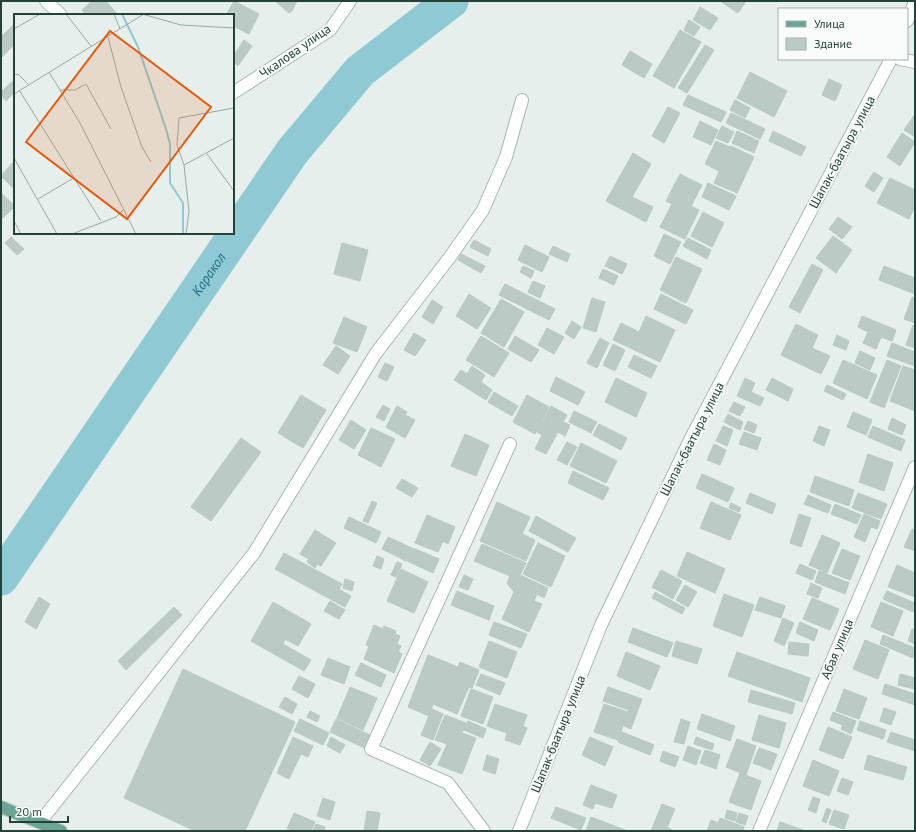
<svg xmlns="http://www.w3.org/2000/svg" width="916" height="832" viewBox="0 0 916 832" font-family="'PT Sans',sans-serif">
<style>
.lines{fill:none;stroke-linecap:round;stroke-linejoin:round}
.river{stroke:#8ec9d4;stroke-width:35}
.building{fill:#bbcac4;stroke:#b8c9c2}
.minor-casing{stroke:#a8b8b2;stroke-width:14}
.major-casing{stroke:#c2cac8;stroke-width:14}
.minor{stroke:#fff;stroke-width:12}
.major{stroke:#6aa596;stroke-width:12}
.labels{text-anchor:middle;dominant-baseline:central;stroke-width:4;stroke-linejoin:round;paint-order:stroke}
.street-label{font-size:13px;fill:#24423a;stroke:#f7fbf9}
.water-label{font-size:14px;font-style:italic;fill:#1c6f80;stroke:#f7fbf9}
.inset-river{fill:none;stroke:#8ec9d4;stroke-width:2}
.inset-road{fill:none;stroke:#98aaa4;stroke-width:1}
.view{fill:#e8590c;fill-opacity:0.15;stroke:#e8590c;stroke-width:2}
.inset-edge{fill:none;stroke:#24423a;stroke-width:2}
</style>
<rect width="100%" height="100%" fill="#e6efeb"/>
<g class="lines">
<path class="river" id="s1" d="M 1,578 L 292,152 L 360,71 L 451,1"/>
</g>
<path class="building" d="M 92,1 L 106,1 L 118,15 L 86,15 L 82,10 Z
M 234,1 L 259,14 L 249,34 L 233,26 L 233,15 L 226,15 Z
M 275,1 L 297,1 L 292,11 L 289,13 Z
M 720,1 L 746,1 L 738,13 Z
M 700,7 L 718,18 L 710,30 L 693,20 Z
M 689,20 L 700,27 L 694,36 L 684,30 Z
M 15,23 L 15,44 L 1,58 L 1,37 Z
M 680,30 L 701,42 L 674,88 L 653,76 Z
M 244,40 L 252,46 L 238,66 L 233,61 L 233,57 Z
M 705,45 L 714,50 L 687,93 L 678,88 Z
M 630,51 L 652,64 L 644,78 L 622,65 Z
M 750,72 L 787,91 L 774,117 L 737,98 Z
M 15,79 L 15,92 L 6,101 L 1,95 L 1,92 Z
M 829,79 L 842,85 L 835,101 L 822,95 Z
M 688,95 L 726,112 L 721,122 L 683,105 Z
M 735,100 L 750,108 L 745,118 L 730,110 Z
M 668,107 L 680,113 L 664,143 L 652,136 Z
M 731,113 L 765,129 L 760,139 L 726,123 Z
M 915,114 L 915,137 L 904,130 Z
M 700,121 L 718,130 L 711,145 L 693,137 Z
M 722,126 L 734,132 L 728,143 L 716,138 Z
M 737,131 L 759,141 L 754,153 L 732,143 Z
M 773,131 L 806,147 L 801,156 L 769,141 Z
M 902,133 L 915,142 L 900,166 L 887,157 Z
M 716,141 L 730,147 L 719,171 L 705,164 Z
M 731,146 L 754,157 L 737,193 L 714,183 Z
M 633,153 L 651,164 L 632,197 L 653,207 L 646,222 L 606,201 Z
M 15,160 L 15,186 L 13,188 L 1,176 Z
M 874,172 L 883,178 L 874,192 L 865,186 Z
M 680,174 L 702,185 L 691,206 L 699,210 L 685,239 L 660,227 L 672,204 L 666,201 Z
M 890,178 L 915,190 L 915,206 L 909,219 L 877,203 Z
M 708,183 L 736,196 L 729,210 L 702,197 Z
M 1,193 L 15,206 L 1,220 Z
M 703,212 L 724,223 L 712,247 L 691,236 Z
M 838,217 L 852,227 L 842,239 L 829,229 Z
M 664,234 L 681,242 L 670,264 L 654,256 Z
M 833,236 L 852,250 L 836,273 L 816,258 Z
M 11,237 L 24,249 L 17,255 L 5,243 Z
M 688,238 L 711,250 L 707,259 L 683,246 Z
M 474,240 L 491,249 L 488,256 L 470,247 Z
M 342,243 L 368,250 L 360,281 L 334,274 Z
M 525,245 L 549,257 L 542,272 L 518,260 Z
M 553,246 L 570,254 L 567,262 L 549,254 Z
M 461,254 L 485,266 L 481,273 L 458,260 Z
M 610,256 L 627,264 L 622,274 L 605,266 Z
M 676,257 L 702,269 L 686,303 L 660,290 Z
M 812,264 L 823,270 L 800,313 L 789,307 Z
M 523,266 L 534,271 L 531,278 L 520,272 Z
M 884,266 L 915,278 L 915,294 L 879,280 Z
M 603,269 L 618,276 L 614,285 L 599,278 Z
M 533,281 L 545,286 L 540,298 L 528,292 Z
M 505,284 L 555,309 L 549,320 L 499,295 Z
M 469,294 L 491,308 L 477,329 L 456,316 Z
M 661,294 L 693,310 L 686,324 L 654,309 Z
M 912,297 L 915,298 L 915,323 L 904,319 Z
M 592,298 L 605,302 L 596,332 L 583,328 Z
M 501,299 L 524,312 L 504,347 L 481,333 Z
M 432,300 L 443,307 L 433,324 L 422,317 Z
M 646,316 L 675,330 L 660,362 L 613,340 L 621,323 L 639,332 Z
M 862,316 L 896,330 L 892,341 L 881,337 L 876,349 L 863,343 L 868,332 L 858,327 Z
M 344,317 L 367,327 L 357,352 L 333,343 Z
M 572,321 L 581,327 L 574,339 L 565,333 Z
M 796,324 L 818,335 L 812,348 L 830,356 L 821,374 L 781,355 Z
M 913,325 L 915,326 L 915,348 L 906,345 Z
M 547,328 L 564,337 L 554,354 L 538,345 Z
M 414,333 L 426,340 L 415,356 L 404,350 Z
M 837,335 L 849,341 L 846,350 L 833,345 Z
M 481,336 L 509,353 L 494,377 L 466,360 Z
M 515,336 L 539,350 L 531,362 L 508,349 Z
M 600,338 L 609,343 L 597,368 L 587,363 Z
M 892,343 L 915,352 L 915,366 L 887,356 Z
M 613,344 L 625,350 L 615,371 L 603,365 Z
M 336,346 L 350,356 L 338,374 L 323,365 Z
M 860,351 L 875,358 L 870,370 L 855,363 Z
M 634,355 L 657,366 L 651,378 L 628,367 Z
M 843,360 L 877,375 L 867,399 L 833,383 Z
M 887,360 L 901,366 L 884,408 L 870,402 Z
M 385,363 L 394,367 L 387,381 L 378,377 Z
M 472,366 L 485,375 L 481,382 L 492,390 L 486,400 L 454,380 L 461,370 L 467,374 Z
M 903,366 L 915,370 L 915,411 L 890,401 Z
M 556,377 L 585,392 L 578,405 L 550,391 Z
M 616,378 L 647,393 L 636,417 L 605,402 Z
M 745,378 L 755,383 L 751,392 L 764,398 L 760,406 L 737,396 Z
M 772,378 L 793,389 L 788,401 L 766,390 Z
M 827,385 L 846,394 L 843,400 L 824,391 Z
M 494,392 L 518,406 L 512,416 L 488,402 Z
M 301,395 L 326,410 L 303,448 L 278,433 Z
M 527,395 L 549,407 L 535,434 L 513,422 Z
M 734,402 L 745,407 L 740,416 L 729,411 Z
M 383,405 L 390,409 L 384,421 L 376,417 Z
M 397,406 L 407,412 L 405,415 L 415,420 L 405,438 L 386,427 Z
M 551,406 L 567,415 L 563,422 L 570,425 L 565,436 L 558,432 L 546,454 L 535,449 L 542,435 L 537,432 Z
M 574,411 L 597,422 L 591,433 L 569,422 Z
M 853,412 L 872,420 L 866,435 L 847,427 Z
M 728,414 L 743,422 L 740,430 L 724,422 Z
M 892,418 L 906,425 L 902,435 L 888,429 Z
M 351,420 L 366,430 L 354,449 L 339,440 Z
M 748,421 L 757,425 L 754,433 L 744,429 Z
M 599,424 L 627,438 L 621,450 L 593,435 Z
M 723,426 L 733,430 L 727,446 L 716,441 Z
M 819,426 L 830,430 L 824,446 L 813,441 Z
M 873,426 L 905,440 L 901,451 L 868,437 Z
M 371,428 L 395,439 L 381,467 L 358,455 Z
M 744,432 L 761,438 L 757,450 L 739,444 Z
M 465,434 L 489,445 L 476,476 L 451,466 Z
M 241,438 L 261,452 L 211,521 L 191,507 Z
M 567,442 L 577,447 L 567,465 L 557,460 Z
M 581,443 L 617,461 L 606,483 L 570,466 Z
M 714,444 L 726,450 L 720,465 L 707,460 Z
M 868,454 L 893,463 L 884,491 L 859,482 Z
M 573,471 L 609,488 L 603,500 L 568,483 Z
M 702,474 L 734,488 L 728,502 L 696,488 Z
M 815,476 L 854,490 L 849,506 L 810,492 Z
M 402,479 L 418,488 L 412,497 L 396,488 Z
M 750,493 L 776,504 L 772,514 L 746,503 Z
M 858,493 L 887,504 L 881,519 L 852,508 Z
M 808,495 L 831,505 L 828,513 L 804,504 Z
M 372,501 L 377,503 L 368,523 L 363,521 Z
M 497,502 L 530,517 L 522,534 L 535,540 L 526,561 L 480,541 Z
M 711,502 L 741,515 L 730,540 L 700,528 Z
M 731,503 L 741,508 L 739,512 L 729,508 Z
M 835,504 L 861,515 L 857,524 L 831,514 Z
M 799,514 L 811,518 L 801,547 L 790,543 Z
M 864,514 L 880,521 L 877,529 L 871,527 L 865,542 L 854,537 Z
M 427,515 L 455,527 L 448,544 L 443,541 L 438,552 L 415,543 Z
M 536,516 L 576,538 L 568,552 L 529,531 Z
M 349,517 L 381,532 L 376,543 L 344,528 Z
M 912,529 L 915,530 L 915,551 L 904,547 Z
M 315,530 L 336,543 L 321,566 L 317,564 L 315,568 L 307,562 L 309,559 L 300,554 Z
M 822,535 L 840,543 L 827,573 L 809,565 Z
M 388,537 L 412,548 L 406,561 L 382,549 Z
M 538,543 L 565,556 L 551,587 L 523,574 Z
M 482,544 L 526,563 L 520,575 L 548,588 L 544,598 L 537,594 L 534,601 L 542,604 L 529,632 L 502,619 L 514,592 L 507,583 L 510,576 L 474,561 Z
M 413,548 L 439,559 L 433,573 L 407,561 Z
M 842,549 L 860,556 L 850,580 L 832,573 Z
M 687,552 L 725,569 L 715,593 L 677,576 Z
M 284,553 L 342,584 L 339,589 L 351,596 L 345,607 L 275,569 Z
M 377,556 L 384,559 L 381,569 L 373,566 Z
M 397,562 L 402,564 L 396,577 L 391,575 Z
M 800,564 L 816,571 L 812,580 L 796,573 Z
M 897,565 L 915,573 L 915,597 L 888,587 Z
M 401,569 L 428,582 L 414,613 L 387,601 Z
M 661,570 L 682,581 L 673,599 L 652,587 Z
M 819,571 L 849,583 L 845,594 L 815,582 Z
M 464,575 L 473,579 L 468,590 L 459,587 Z
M 345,579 L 354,582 L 352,591 L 343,588 Z
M 811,583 L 822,588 L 818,598 L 807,594 Z
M 685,585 L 697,592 L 688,607 L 676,600 Z
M 457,591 L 494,606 L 489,620 L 451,605 Z
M 887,591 L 915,603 L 913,612 L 883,599 Z
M 655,592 L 685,608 L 682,614 L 652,598 Z
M 724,594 L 754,605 L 742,637 L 713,626 Z
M 39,597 L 50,604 L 36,629 L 25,622 Z
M 760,597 L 785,606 L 781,618 L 755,610 Z
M 812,598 L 839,609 L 830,630 L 803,619 Z
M 330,601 L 345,610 L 339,619 L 324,611 Z
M 273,602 L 311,624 L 298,646 L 285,639 L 283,644 L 311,660 L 304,671 L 251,641 Z
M 881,602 L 903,611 L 893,636 L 871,627 Z
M 174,607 L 182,615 L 126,670 L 118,661 Z
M 783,618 L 794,623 L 784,646 L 774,641 Z
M 494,622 L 527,634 L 521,648 L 489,635 Z
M 800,622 L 818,630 L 814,641 L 796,633 Z
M 374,625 L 383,629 L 384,626 L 396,631 L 395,634 L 400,636 L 397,644 L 401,646 L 398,652 L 402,654 L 394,673 L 364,659 L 369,646 L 366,645 Z
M 633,628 L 673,643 L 667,657 L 628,642 Z
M 912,629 L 915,630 L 915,644 L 908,641 Z
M 883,635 L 915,648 L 913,658 L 880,644 Z
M 865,640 L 889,650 L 878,679 L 853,669 Z
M 489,641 L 517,652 L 507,678 L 479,667 Z
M 676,641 L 702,649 L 697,664 L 672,656 Z
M 789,642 L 809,644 L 808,656 L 788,654 Z
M 626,652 L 660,666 L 650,690 L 617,676 Z
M 737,652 L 810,678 L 802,702 L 728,676 Z
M 428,655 L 458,667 L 460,662 L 479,670 L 472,688 L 469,687 L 457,714 L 433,704 L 429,716 L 408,707 Z
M 328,658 L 350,667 L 344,684 L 321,675 Z
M 361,663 L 386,675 L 381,687 L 355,675 Z
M 183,669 L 295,722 L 245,831 L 195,831 L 124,798 Z
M 481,674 L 505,683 L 500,695 L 476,685 Z
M 900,674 L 915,678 L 915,689 L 898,685 Z
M 299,676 L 315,684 L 308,698 L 292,689 Z
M 885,684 L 915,694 L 915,705 L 882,694 Z
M 350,687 L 377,698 L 363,730 L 337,718 Z
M 608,687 L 642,699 L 631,729 L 624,726 L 629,710 L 603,701 Z
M 471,689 L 493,697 L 483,724 L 461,716 Z
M 844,689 L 867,698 L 859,719 L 836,711 Z
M 751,690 L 795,703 L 792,714 L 748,702 Z
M 285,697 L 297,704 L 292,714 L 279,707 Z
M 495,704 L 527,715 L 523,726 L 527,728 L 520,745 L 505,740 L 507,733 L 487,726 Z
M 604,704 L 628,712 L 618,740 L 594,732 Z
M 884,708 L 896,712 L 891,725 L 880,721 Z
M 432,709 L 443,714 L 433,740 L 421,735 Z
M 310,711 L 320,716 L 317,722 L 307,717 Z
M 833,712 L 856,721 L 851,734 L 841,729 L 843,725 L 830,720 Z
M 702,714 L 735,726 L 730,741 L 697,729 Z
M 445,715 L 466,723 L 462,733 L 476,738 L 462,774 L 438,765 L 447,744 L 435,740 Z
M 759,715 L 786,723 L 779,748 L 752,740 Z
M 300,719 L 329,733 L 323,745 L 294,731 Z
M 336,719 L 372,736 L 367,749 L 330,732 Z
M 681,719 L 690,722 L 684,744 L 674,742 Z
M 468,721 L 486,729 L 483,738 L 464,730 Z
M 860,721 L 886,730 L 883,739 L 857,730 Z
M 828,727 L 852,737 L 843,759 L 819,750 Z
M 622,732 L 654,745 L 650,755 L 618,742 Z
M 891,732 L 915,740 L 915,751 L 887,742 Z
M 293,737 L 313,746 L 308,757 L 301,754 L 289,779 L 277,773 Z
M 331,737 L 345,745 L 340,753 L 327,746 Z
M 590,737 L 613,747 L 605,766 L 582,755 Z
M 696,737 L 714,744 L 712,750 L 694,744 Z
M 737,739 L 756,746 L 746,775 L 726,767 Z
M 430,742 L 441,749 L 430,766 L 420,760 Z
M 688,746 L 701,751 L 696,765 L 683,760 Z
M 759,748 L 777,754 L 771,770 L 753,763 Z
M 705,750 L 720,755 L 716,769 L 700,763 Z
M 663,751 L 679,757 L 675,767 L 660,761 Z
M 487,755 L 499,759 L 495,774 L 483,770 Z
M 868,755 L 907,767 L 903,780 L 864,769 Z
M 813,760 L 839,771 L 829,796 L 803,786 Z
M 740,773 L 761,781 L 751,810 L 729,802 Z
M 842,778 L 853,782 L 848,795 L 837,791 Z
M 591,785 L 617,795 L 612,808 L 595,803 L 593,809 L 583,805 Z
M 813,797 L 820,799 L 816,813 L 808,810 Z
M 323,798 L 335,802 L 330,820 L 317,816 Z
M 662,804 L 675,809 L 667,827 L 672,830 L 651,831 Z
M 556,807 L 586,818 L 581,830 L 551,818 Z
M 827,808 L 831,810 L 826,823 L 822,821 Z
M 727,810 L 737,813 L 735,821 L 725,818 Z
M 834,810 L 849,815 L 844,829 L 829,824 Z
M 367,811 L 380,813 L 377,831 L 364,831 Z
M 294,813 L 315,822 L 311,831 L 287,829 Z
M 739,813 L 748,816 L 745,825 L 736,822 Z
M 591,817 L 628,831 L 586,831 Z
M 720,818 L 744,827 L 743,831 L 707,831 L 711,820 L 718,823 Z
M 780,822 L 806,831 L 777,831 Z
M 316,824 L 325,827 L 324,831 L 313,831 Z"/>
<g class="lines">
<g class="minor-casing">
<path id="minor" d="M 46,1 L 61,15
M 907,21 L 915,2
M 900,59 L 915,62
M 233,93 L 330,30 L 350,1
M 40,822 L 254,553 L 376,353 L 450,257 L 483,210 L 506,157 L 522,100
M 484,831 L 448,783 L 371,749 L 510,444
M 519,831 L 601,625 L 691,438 L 891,59
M 759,831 L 915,467"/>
</g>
<g class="major-casing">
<path id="major" d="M 1,807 L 61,831"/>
</g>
<use href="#minor" class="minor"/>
<use href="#major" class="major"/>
</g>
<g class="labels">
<g class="street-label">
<text transform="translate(295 51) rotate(-35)">Чкалова улица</text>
<text transform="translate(842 152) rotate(-62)">Шапак-баатыра улица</text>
<text transform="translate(692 439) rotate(-63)">Шапак-баатыра улица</text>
<text transform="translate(837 649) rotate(-67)">Абая улица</text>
<text transform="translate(558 734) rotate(-68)">Шапак-баатыра улица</text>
</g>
<g class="water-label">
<text stroke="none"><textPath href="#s1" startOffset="368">Каракол</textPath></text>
</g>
</g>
<g transform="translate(14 14)">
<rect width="220" height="220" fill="#e6efeb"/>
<path class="inset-river" d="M 108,0 L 124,33 L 152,115 L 156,130 L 156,169 L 169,189 L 169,220"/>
<path class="inset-road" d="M 52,0 L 77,32M 100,0 L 106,15M 128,0 L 167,11 L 220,14M 0,15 L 26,0M 94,23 L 107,73 L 128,133 L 137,148M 35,58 L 66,109 L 122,220M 0,60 L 5,61 L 14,70M 5,76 L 87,207M 46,76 L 61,76 L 72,70 L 97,115M 0,80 L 130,0M 193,140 L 220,177M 0,144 L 43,220M 170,151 L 220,124M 24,185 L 58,165M 0,207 L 7,220M 58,220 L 102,203 L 109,196M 172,220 L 175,197 L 170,151 L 163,131 L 165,104 L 220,94"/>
<path class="view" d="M 96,17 L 197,93 L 113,205 L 12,128 Z"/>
<rect width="220" height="220" class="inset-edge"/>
</g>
<rect width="916" height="832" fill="none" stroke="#24423a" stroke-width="4"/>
<rect x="778" y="8" width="130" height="52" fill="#f7fbf9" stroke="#a3b1ad"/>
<rect x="786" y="21" width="20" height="6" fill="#6aa596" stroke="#a3b1ad"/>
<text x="814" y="28" font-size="12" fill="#24423a">Улица</text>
<rect x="786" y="38" width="20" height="12" fill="#bbcac4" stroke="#a3b1ad"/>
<text x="814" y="48" font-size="12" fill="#24423a">Здание</text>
<path d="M10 816v6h58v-6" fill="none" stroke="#24423a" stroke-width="2"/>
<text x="16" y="816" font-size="12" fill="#24423a" stroke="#f7fbf9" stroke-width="3" paint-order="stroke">20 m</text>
</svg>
